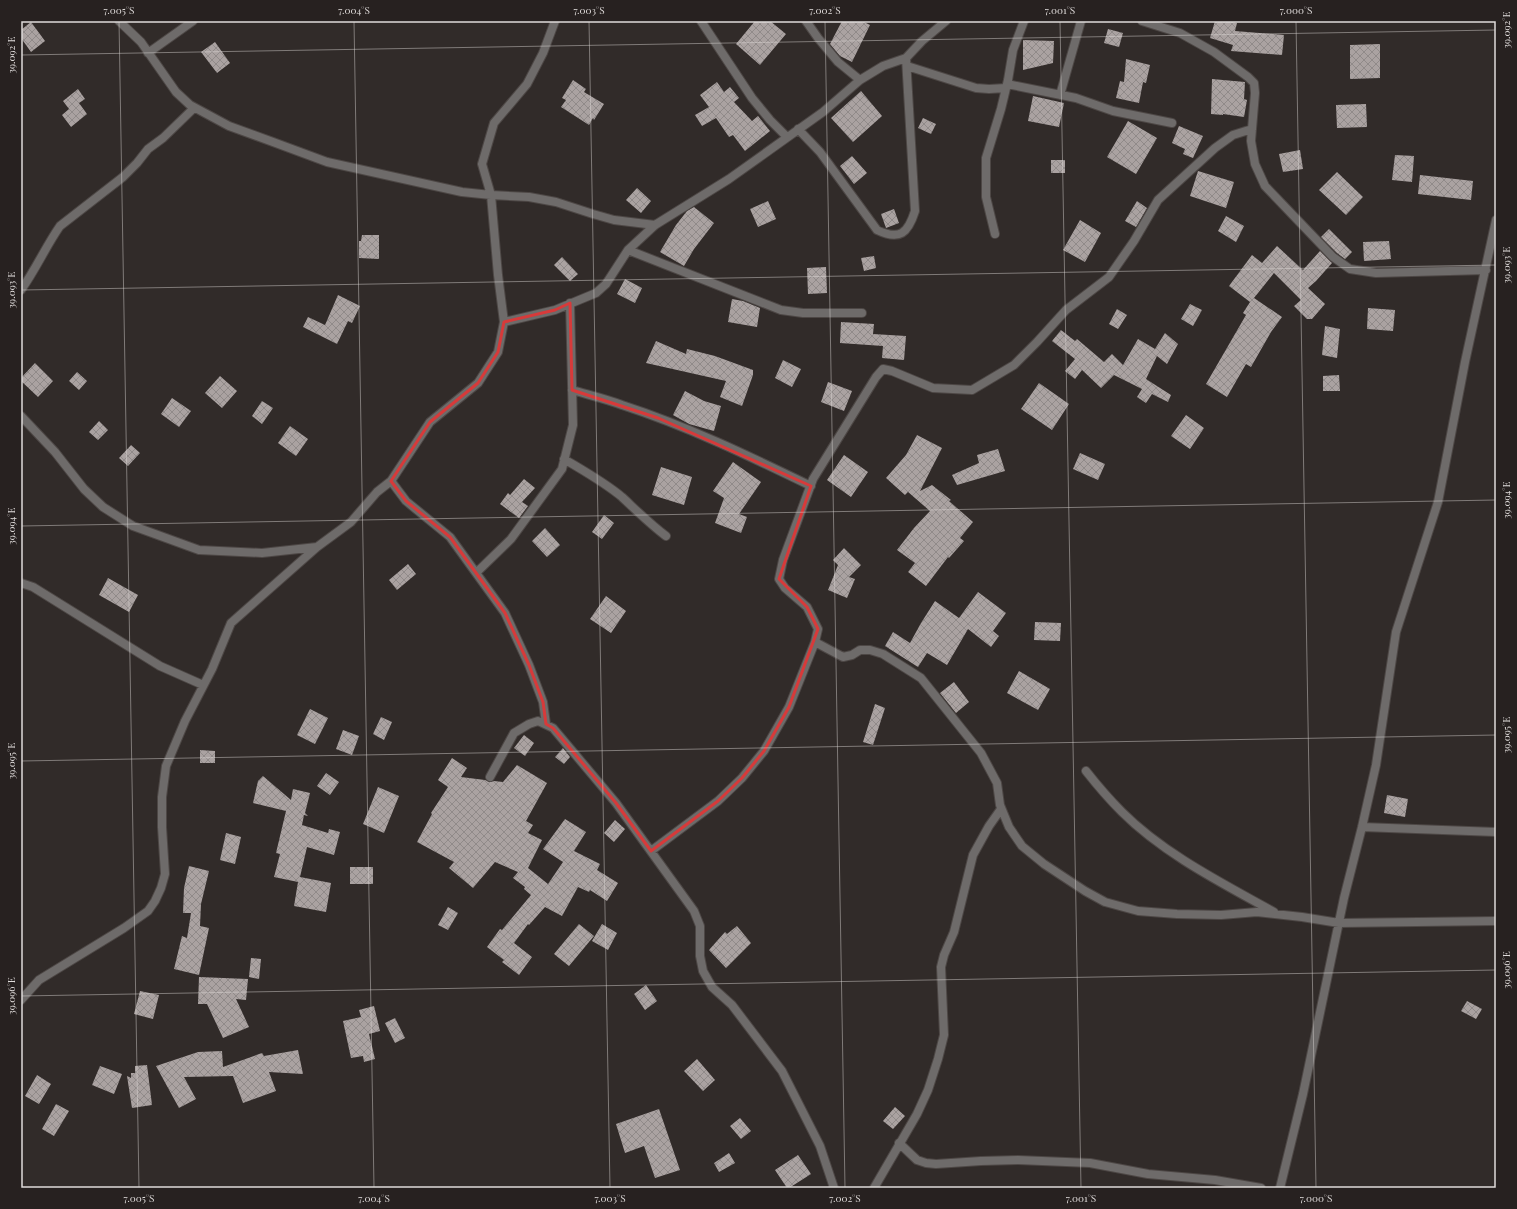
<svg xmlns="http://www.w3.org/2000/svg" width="1517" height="1209" viewBox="0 0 1517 1209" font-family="'Playfair Display',serif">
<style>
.building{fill:url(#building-cross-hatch)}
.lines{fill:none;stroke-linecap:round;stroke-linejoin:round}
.minor-casing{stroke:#4d4745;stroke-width:10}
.minor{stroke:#6e6b6a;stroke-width:8}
.marked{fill:none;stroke:#d73a3a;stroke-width:3;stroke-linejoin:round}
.ticks{fill:none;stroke:#dfdbda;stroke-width:1;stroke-opacity:0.45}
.neatline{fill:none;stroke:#dfdbda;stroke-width:1.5}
.ticks-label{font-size:10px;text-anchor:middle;fill:#dfdbda}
</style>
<defs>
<pattern id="building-cross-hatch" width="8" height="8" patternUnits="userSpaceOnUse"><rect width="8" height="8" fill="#aaa2a1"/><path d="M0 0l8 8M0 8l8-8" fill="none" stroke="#908a89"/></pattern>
</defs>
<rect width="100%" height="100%" fill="#312b29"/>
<path class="building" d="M 755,21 L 770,21 L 786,34 L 760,65 L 736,44 Z
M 842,21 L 862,21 L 870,25 L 852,62 L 840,56 L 830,44 Z
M 1215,21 L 1229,21 L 1237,23 L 1235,31 L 1284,35 L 1282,55 L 1231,51 L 1233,45 L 1210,38 Z
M 31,22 L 45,41 L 31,52 L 21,38 L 21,30 Z
M 1108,29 L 1123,33 L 1119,47 L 1104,43 Z
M 1023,40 L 1054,41 L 1053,63 L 1023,70 Z
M 215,42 L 230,63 L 217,73 L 201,52 Z
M 1380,44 L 1380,78 L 1350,79 L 1350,45 Z
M 1126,59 L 1150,65 L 1146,83 L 1143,82 L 1139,103 L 1116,98 L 1120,81 L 1124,82 Z
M 1212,79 L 1245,82 L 1244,99 L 1247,100 L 1244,117 L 1223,114 L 1223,115 L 1211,114 Z
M 573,80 L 586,89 L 584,92 L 604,104 L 594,120 L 593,118 L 589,125 L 561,107 L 566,100 L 562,98 Z
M 717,82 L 724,92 L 730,87 L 739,98 L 734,102 L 752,121 L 758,116 L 770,131 L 745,151 L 733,135 L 729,137 L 716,118 L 702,126 L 695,115 L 709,107 L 700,95 Z
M 78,89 L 85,99 L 79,103 L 87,114 L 71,127 L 62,115 L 69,109 L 63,101 Z
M 861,91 L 882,116 L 853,142 L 831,118 Z
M 1033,96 L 1064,103 L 1059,127 L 1028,121 Z
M 1366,104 L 1367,127 L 1337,128 L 1336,105 Z
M 923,118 L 936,124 L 931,134 L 918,128 Z
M 1128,121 L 1157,138 L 1136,174 L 1107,157 Z
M 1179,126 L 1203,136 L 1193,158 L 1183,154 L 1185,149 L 1172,143 Z
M 1300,150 L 1303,169 L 1283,172 L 1279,154 Z
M 1395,155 L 1414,156 L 1412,182 L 1392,180 Z
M 852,156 L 867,173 L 854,184 L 840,166 Z
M 1051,160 L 1065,160 L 1065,173 L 1051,173 Z
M 1198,171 L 1234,182 L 1226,208 L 1190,196 Z
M 1337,172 L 1363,197 L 1346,215 L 1319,190 Z
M 1420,175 L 1473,181 L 1471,200 L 1418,194 Z
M 637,188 L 651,201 L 641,213 L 626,200 Z
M 768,201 L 776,219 L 758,227 L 750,209 Z
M 1137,201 L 1147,208 L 1136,227 L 1125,221 Z
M 694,207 L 714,223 L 694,249 L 684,266 L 660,252 L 676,225 L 687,211 Z
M 894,209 L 899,223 L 886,228 L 881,214 Z
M 1226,216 L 1244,226 L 1236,242 L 1218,231 Z
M 1080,220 L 1101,233 L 1085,262 L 1063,250 Z
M 1329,229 L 1352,252 L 1345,259 L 1337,253 L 1321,237 Z
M 362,235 L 379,235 L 379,259 L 359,258 L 359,241 L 361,241 Z
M 1389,241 L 1391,259 L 1364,261 L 1363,242 Z
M 1277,246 L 1303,270 L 1320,251 L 1332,263 L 1316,281 L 1308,288 L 1325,304 L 1312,319 L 1307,319 L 1294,306 L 1301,300 L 1274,273 L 1254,298 L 1282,317 L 1271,332 L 1251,367 L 1246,364 L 1227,397 L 1206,384 L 1246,315 L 1243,313 L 1250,302 L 1229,286 L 1252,255 L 1262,263 Z
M 874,256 L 876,268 L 864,271 L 861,258 Z
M 562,257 L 578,274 L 570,281 L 554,265 Z
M 826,267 L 827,293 L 808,294 L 807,268 Z
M 625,279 L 642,288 L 635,303 L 617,294 Z
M 338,295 L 360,306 L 352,323 L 348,321 L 337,344 L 303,327 L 308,317 L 325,325 Z
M 732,299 L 743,301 L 760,308 L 757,327 L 728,322 Z
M 1190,304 L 1202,310 L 1193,326 L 1181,319 Z
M 1368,308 L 1395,310 L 1393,331 L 1367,329 Z
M 1117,309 L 1127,315 L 1118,329 L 1109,324 Z
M 841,322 L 874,324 L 873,334 L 906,336 L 904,360 L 882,358 L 883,346 L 840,343 Z
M 1325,326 L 1340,329 L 1337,358 L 1322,355 Z
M 1061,330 L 1075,341 L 1077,339 L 1104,362 L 1112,354 L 1123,365 L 1138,339 L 1155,349 L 1165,333 L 1178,344 L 1167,364 L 1157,356 L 1146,379 L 1171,395 L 1168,402 L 1152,394 L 1146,403 L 1137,397 L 1142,389 L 1114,375 L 1101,388 L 1082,370 L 1075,379 L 1065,371 L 1075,359 L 1052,341 Z
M 656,341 L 686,354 L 687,349 L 715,356 L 753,370 L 753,375 L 742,406 L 720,397 L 726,381 L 646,363 Z
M 783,360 L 801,369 L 792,387 L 775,378 Z
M 35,363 L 53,381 L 38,397 L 21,381 L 21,378 Z
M 77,372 L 87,381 L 79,390 L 69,381 Z
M 1339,375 L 1340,391 L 1323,391 L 1323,376 Z
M 220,376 L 237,391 L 222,408 L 205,393 Z
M 828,382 L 852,391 L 844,411 L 821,402 Z
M 1039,383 L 1069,404 L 1052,430 L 1021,409 Z
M 685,391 L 704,401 L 721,406 L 714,431 L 689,424 L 673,415 Z
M 172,398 L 191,411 L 179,427 L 161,414 Z
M 262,401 L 273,408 L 262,424 L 252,416 Z
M 1186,415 L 1204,428 L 1190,449 L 1171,436 Z
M 99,421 L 108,430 L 98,440 L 89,432 Z
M 290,426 L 308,439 L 296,456 L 278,443 Z
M 917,435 L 942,448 L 920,491 L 932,485 L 951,500 L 949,501 L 973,522 L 960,538 L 964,541 L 949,558 L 948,557 L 926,586 L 908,572 L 915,563 L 897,550 L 914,528 L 930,511 L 908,492 L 905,495 L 886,478 L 906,455 Z
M 131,445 L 140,453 L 128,466 L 119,458 Z
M 998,449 L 1005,471 L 957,485 L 952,475 L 979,463 L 977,455 Z
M 1080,453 L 1105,464 L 1098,480 L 1073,469 Z
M 844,455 L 868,472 L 851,497 L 827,480 Z
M 733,462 L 761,482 L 739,514 L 747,517 L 741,533 L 715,523 L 724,498 L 713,491 Z
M 661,467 L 692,477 L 684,505 L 652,495 Z
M 524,479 L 535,488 L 522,502 L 528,506 L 519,518 L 500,504 L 508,493 L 510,495 Z
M 604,515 L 614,523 L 602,539 L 592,532 Z
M 545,528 L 560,545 L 547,557 L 532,541 Z
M 844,548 L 861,565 L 849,577 L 855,579 L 847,598 L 828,590 L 838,565 L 833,560 Z
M 408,564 L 416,574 L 397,590 L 389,580 Z
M 108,578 L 138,595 L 129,612 L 99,595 Z
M 978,592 L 1006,613 L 993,631 L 999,636 L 991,647 L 968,629 L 947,665 L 927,653 L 918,667 L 885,646 L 893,632 L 910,643 L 921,623 L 935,601 L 959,618 Z
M 606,596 L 626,611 L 611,633 L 590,619 Z
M 1035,622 L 1061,623 L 1060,641 L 1034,640 Z
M 1019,671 L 1050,689 L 1038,710 L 1007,693 Z
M 954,682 L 969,702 L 956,713 L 940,693 Z
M 875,704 L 885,708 L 873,745 L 863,742 Z
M 310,709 L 328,718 L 315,744 L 297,735 Z
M 381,717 L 392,722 L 384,740 L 373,734 Z
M 343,730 L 359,736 L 352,755 L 336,749 Z
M 524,735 L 534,743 L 525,756 L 514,748 Z
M 563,748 L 570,757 L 564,764 L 555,757 Z
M 200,750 L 215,751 L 215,763 L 200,763 Z
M 452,758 L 467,768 L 461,777 L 485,780 L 490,782 L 494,781 L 503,782 L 517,765 L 547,783 L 526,821 L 533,825 L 528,833 L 542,840 L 528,868 L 548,884 L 563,862 L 543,849 L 565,819 L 586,832 L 574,851 L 600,864 L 597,870 L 618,883 L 607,901 L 590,890 L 589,892 L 578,887 L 562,916 L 545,907 L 529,925 L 528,924 L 514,943 L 532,957 L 519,975 L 502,962 L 504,960 L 487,947 L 500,929 L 502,930 L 531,895 L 524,889 L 525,887 L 513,878 L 518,872 L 495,862 L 473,888 L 449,868 L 454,862 L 417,842 L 432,814 L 431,813 L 448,787 L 438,780 Z
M 326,773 L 339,782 L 330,795 L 317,786 Z
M 263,776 L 291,800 L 293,789 L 310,793 L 305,813 L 308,816 L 304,815 L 302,825 L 328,833 L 329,829 L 340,832 L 334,855 L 307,847 L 300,877 L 331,883 L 326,912 L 294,906 L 298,882 L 274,877 L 280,854 L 276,853 L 286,811 L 253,803 L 258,781 Z
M 378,787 L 399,796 L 384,833 L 363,824 Z
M 1387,795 L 1408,799 L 1405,817 L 1384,813 Z
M 615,820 L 625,829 L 614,842 L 604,833 Z
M 226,833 L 241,837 L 235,864 L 220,860 Z
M 189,866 L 209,871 L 201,904 L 200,926 L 209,928 L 199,975 L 174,969 L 182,936 L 187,938 L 191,913 L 183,913 L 184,888 Z
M 350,867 L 373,867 L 373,884 L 350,884 Z
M 448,907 L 458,913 L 448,930 L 438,925 Z
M 579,924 L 594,936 L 569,966 L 554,954 Z
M 602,924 L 617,933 L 608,950 L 592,941 Z
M 737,926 L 751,943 L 726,968 L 709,950 L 725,932 L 727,934 Z
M 251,958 L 261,959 L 259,979 L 249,977 Z
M 199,977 L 248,979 L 246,1000 L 236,999 L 249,1027 L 223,1038 L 207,1004 L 198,1004 Z
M 646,985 L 657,1001 L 645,1010 L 634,994 Z
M 140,991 L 159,995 L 153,1019 L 134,1014 Z
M 1467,1001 L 1482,1009 L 1476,1019 L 1461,1011 Z
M 374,1006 L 380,1031 L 369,1034 L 375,1059 L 364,1062 L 363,1056 L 351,1058 L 343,1021 L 361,1017 L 359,1010 Z
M 395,1018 L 405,1038 L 395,1043 L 385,1023 Z
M 298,1050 L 303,1074 L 269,1072 L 276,1091 L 243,1103 L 233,1076 L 184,1077 L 196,1099 L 179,1108 L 156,1066 L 198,1052 L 222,1051 L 223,1067 L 262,1053 L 264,1056 Z
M 697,1059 L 715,1080 L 703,1091 L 684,1071 Z
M 147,1065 L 152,1105 L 132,1108 L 127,1076 L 131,1078 L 131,1073 L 135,1073 L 135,1066 Z
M 100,1066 L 122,1074 L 114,1094 L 92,1085 Z
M 37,1075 L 51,1084 L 39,1104 L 25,1096 Z
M 56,1104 L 69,1111 L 54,1136 L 42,1129 Z
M 895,1107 L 905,1116 L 893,1129 L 883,1121 Z
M 659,1109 L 680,1170 L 655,1178 L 644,1146 L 625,1153 L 616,1124 Z
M 740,1118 L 751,1131 L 741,1139 L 730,1126 Z
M 729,1153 L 735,1163 L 719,1172 L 714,1163 Z
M 798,1155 L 811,1174 L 789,1188 L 787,1188 L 775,1170 Z"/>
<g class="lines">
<g class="minor-casing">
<path id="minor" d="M 119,21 L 141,42 L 176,92 L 190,105 L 229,126 L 273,142 L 327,162 L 462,192 L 491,195 L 529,197 L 556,202 L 593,214 L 614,220 L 655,225
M 701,21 L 752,98 L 770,120 L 787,137
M 806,21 L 818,38 L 838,62 L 860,80
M 1142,21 L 1180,33 L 1214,52 L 1248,77 L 1254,83 L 1255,93 L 1251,141 L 1255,164 L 1265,186 L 1333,257 L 1350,269 L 1376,273 L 1486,270
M 148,53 L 193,21
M 907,66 L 976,88 L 989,89 L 1006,88
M 1007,84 L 1076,98 L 1113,111 L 1172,123
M 1060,95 L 1081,21
M 798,129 L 820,152 L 877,230 C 900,241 908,233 915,211 L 906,58
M 995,234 L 986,197 L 986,158 L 1001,109 L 1008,80 L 1013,50 L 1024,21
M 628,250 L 781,310 L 803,313 L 862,313
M 21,290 C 36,269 46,246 60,226 L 123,177 L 137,163 L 148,149 L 163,138 L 194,108
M 504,322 L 555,310 L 596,293 L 606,284 L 628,250 L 655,225 L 729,179 L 823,112 L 860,80 L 883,66 L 906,58 L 922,41 L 946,21
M 572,390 C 589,395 606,399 622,405 C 687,426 749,456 811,486
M 21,416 L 55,452 L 84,489 L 103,507 L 133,526 L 199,550 L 262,553 L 317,547
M 564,459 C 584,471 604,482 622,497 C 637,511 650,524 666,536
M 391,481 L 406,501 L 450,537 L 505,613 L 529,665 L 543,702 L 546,724
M 477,572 L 511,539 L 562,469 L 573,425 L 570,303
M 21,583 L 33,587 L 160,666 L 203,685
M 815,642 L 843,657 L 852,655 L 860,650 L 870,650 L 883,654 L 921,678 L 981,753 L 997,783 L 1000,805 L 1009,827 L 1022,846 L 1044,864 L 1085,891 L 1105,902 L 1138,911 L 1177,914 L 1221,915 L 1257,912 L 1302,917 L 1339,923 L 1496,921
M 1086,771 C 1097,785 1109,799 1122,812 C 1164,854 1222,883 1274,912
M 490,777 L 514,733 L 529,724 L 538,721 L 553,728 L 616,803 L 694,911 L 700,926 L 700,956 L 703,971 L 712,987 L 732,1005 L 782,1071 L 820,1146 L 834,1188
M 1362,827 L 1496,832
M 651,851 L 718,801 L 742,778 L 764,751 L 789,707 L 815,642 L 818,629 L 807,607 L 785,588 L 779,579 L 783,560 L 813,479 L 876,377 L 883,369 L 892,371 L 933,388 L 972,390 L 1014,365 L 1037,342 L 1066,310 L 1109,277 L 1134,241 L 1158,200 L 1215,148 L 1233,135 L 1252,129
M 21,1000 L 39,980 L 124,928 L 148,911 L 155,901 L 161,888 L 165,874 L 162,827 L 162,797 L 166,766 L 185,721 L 212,669 L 231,623 L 317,547 L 351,522 L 377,492 L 391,481 L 430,422 L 478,383 L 498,352 L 504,322 L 498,275 L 491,195 L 482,164 L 494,123 L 527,84 L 543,53 L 555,21
M 899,1143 L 917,1160 L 926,1163 L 936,1164 L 981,1161 L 1018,1160 L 1090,1163 L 1148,1174 L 1215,1180 L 1261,1188
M 874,1188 L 917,1114 L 928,1090 L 938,1059 L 944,1035 L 941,967 L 944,955 L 954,932 L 973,855 L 989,826 L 1001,809
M 1280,1188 L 1303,1094 L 1344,898 L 1362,827 L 1376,765 L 1396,632 L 1438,502 L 1465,362 L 1496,220"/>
</g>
<use href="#minor" class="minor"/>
</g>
<path class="marked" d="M 570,303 L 572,390 L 658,418 L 811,486 L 779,579 L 807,607 L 818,629 L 789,707 L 764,751 L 742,778 L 718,801 L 651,851 L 616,803 L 553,728 L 546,724 L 543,702 L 529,665 L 505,613 L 450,537 L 406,501 L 391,481 L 430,422 L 478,383 L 498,352 L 504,322 L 555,310 Z"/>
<path class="ticks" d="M 119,21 L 139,1188M 354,21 L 374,1188M 589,21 L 610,1188M 825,21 L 845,1188M 1060,21 L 1081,1188M 1296,21 L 1316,1188M 21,55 L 1496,30M 21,290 L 1496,265M 21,526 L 1496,500M 21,761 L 1496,735M 21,996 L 1496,970"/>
<rect width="1517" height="1209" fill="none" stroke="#272120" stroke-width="44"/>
<rect x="22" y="22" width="1473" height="1165" class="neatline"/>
<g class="ticks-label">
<text x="119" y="14">7.005°S</text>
<text x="354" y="14">7.004°S</text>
<text x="589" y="14">7.003°S</text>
<text x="825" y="14">7.002°S</text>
<text x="1060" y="14">7.001°S</text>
<text x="1296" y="14">7.000°S</text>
<text transform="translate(1506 30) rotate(-90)" y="4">39.092°E</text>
<text transform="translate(11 55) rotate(-90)" y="4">39.092°E</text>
<text transform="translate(1506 265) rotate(-90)" y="4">39.093°E</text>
<text transform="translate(11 290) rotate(-90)" y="4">39.093°E</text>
<text transform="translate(1506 500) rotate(-90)" y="4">39.094°E</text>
<text transform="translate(11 526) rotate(-90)" y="4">39.094°E</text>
<text transform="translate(1506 735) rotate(-90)" y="4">39.095°E</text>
<text transform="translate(11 761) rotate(-90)" y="4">39.095°E</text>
<text transform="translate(1506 970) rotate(-90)" y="4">39.096°E</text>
<text transform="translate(11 996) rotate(-90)" y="4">39.096°E</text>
<text x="139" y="1202">7.005°S</text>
<text x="374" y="1202">7.004°S</text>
<text x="610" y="1202">7.003°S</text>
<text x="845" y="1202">7.002°S</text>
<text x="1081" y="1202">7.001°S</text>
<text x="1316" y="1202">7.000°S</text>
</g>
</svg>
